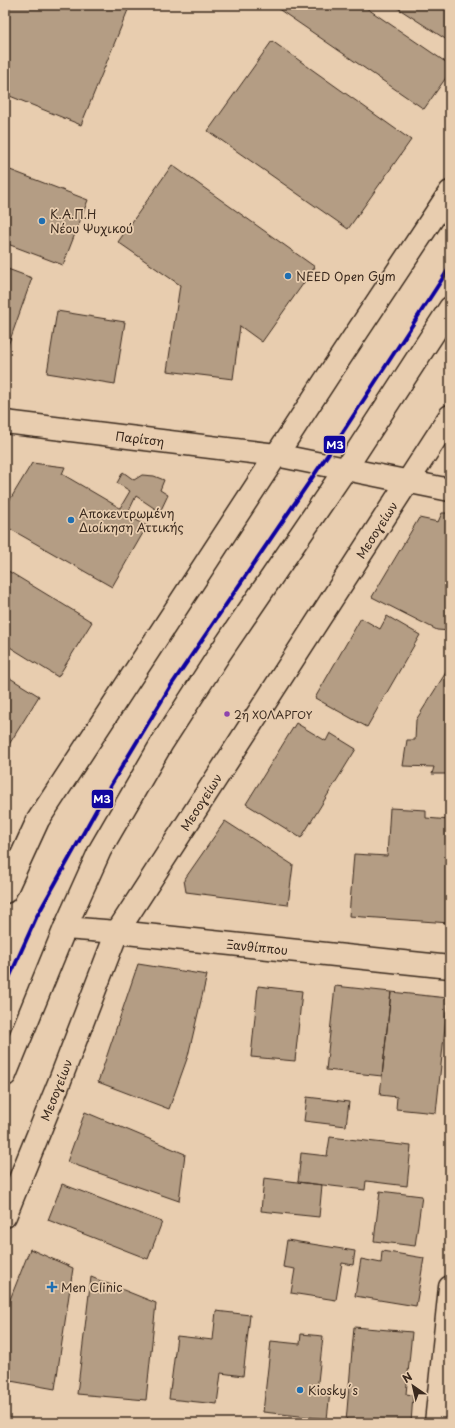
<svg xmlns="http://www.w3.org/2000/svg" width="455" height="1428" viewBox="0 0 455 1428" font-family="'Playpen Sans',sans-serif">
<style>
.building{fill:#b49d84;stroke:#3b2a1e}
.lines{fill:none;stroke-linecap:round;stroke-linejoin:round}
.street-casing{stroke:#3b2a1e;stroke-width:25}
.primary-casing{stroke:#3b2a1e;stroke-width:25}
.street{stroke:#e8cdaf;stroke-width:22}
.primary{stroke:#e8cdaf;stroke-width:22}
.metro-1-casing{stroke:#e8cdaf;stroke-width:7}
.metro-1{stroke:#10069f;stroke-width:4}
.poi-dot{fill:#1f6fb2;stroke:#e8cdaf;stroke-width:1.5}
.bus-dot{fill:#8e44ad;stroke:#e8cdaf;stroke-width:1.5}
.labels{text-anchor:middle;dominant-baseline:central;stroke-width:3.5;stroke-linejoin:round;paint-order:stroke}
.bus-label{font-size:11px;fill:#3b2a1e;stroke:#e8cdaf;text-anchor:start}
.poi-label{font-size:12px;fill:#3b2a1e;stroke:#e8cdaf;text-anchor:start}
.street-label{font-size:12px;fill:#3b2a1e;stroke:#e8cdaf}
.line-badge{stroke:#e8cdaf;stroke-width:1.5}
.badge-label{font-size:11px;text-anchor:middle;font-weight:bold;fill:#fff}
</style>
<rect width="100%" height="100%" fill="#e8cdaf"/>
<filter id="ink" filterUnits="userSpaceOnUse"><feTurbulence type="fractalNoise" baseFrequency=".025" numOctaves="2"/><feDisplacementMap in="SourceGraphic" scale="8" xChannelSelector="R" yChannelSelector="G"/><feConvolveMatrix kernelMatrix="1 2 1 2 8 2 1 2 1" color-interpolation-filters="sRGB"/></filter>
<g filter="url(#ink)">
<path class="building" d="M 7,5 L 130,5 L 81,125 L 5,94 L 5,10 Z
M 279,5 L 362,5 L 450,65 L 450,72 L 424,109 L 277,8 Z
M 393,5 L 450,5 L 450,42 Z
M 272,41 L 411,140 L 348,229 L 208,131 Z
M 172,165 L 315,267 L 262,342 L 240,326 L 233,379 L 167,371 L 180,285 L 118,242 Z
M 5,168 L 88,200 L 63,265 L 5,243 Z
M 5,268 L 32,278 L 5,354 Z
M 57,311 L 125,322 L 115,384 L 47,373 Z
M 32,463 L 65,467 L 62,474 L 120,508 L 130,491 L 117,483 L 123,472 L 134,480 L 142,475 L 154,476 L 164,480 L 160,490 L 168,495 L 160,512 L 136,496 L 127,515 L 147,526 L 112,587 L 5,526 L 5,508 Z
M 442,513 L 450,513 L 450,631 L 437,630 L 372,597 L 419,518 L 438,522 Z
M 5,569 L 92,622 L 58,677 L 5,644 Z
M 387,616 L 420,635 L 367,727 L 315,698 L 361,618 L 380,629 Z
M 450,666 L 450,774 L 432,774 L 434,767 L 403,766 L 407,740 L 415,740 L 416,720 Z
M 5,675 L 39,696 L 5,751 Z
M 296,723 L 326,741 L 330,733 L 356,749 L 301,838 L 246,804 Z
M 390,808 L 426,810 L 426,818 L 450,820 L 450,923 L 349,916 L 354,854 L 387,856 Z
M 225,821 L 293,865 L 288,905 L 186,892 L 184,880 Z
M 138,964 L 207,975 L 188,1056 L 169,1109 L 98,1082 Z
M 258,986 L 302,991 L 295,1061 L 251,1057 Z
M 335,986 L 391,992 L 382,1076 L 326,1070 Z
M 391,992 L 448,998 L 436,1113 L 396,1109 L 397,1097 L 380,1095 Z
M 307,1097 L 349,1102 L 346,1126 L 304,1121 Z
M 85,1112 L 185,1154 L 179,1201 L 67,1162 Z
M 330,1137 L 411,1146 L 407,1186 L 366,1181 L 365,1190 L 298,1182 L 301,1153 L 327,1156 Z
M 264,1178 L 322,1185 L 319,1217 L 261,1211 Z
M 62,1184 L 162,1222 L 148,1259 L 48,1220 Z
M 380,1191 L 422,1196 L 415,1246 L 374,1241 Z
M 287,1240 L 355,1251 L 353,1265 L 342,1263 L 336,1300 L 291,1293 L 295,1269 L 283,1267 Z
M 30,1249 L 73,1268 L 55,1389 L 5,1380 L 5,1312 Z
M 382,1251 L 424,1258 L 416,1306 L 355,1296 L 361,1259 L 381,1263 Z
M 91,1277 L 156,1303 L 146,1400 L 77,1394 Z
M 216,1311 L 250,1315 L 243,1376 L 221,1373 L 217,1404 L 169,1399 L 177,1336 L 213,1340 Z
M 354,1327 L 412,1332 L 406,1394 L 413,1395 L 411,1423 L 346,1422 Z
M 301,1334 L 323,1336 L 317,1391 L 330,1392 L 327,1419 L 263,1412 L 271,1341 L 300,1344 Z"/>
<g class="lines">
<g class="street-casing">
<g id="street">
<path id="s1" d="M 5,422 L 276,455 L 450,490"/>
<path id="s2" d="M 65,928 L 117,932 L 450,967"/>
<path id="s3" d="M 5,1216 L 59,1083 L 117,932 L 450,416"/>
<path d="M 436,1423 L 450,1287"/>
</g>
</g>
<g class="primary-casing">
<path id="primary" d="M 5,892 L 38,820 L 328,376 L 450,192
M 5,1075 L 65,928 L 100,850 L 162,743 L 220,653 L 346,468 L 450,308"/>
</g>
<use href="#street" class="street"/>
<use href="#primary" class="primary"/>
<g class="metro-1-casing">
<path id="metro-1" d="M 5,987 L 37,916 L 103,798 L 170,687 L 335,444 L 450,267"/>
</g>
<use href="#metro-1" class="metro-1"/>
</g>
</g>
<g class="poi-dot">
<circle cx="42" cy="221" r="4"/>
<circle cx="288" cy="276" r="4"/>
<circle cx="71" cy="520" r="4"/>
<path d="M50 1281h4v4h4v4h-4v4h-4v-4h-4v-4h4z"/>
<circle cx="300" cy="1390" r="4"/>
</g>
<circle class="bus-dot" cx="227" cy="714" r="3.5"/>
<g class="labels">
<g class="bus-label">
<text x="234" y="714">2η ΧΟΛΑΡΓΟΥ</text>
</g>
<g class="poi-label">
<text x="50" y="214">Κ.Α.Π.Η<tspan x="50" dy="14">Νέου Ψυχικού</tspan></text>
<text x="296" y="276">NEED Open Gym</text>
<text x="79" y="513">Αποκεντρωμένη<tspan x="79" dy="14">Διοίκηση Αττικής</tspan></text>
<text x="61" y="1287">Men Clinic</text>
<text x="308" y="1390">Kiosky´s</text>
</g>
<g class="street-label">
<text stroke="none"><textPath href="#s1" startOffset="136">Παρίτση</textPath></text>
<text stroke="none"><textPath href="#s3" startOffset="784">Μεσογείων</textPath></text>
<text stroke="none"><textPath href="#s3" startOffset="460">Μεσογείων</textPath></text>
<text stroke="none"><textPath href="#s2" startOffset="193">Ξανθίππου</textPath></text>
<text stroke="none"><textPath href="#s3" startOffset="136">Μεσογείων</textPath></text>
</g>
</g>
<g class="line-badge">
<rect x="323" y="435" width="23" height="19" rx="4" fill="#10069f"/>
<rect x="91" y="789" width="23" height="20" rx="4" fill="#10069f"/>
</g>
<g class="badge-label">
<text x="335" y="449">Μ3</text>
<text x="102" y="803">Μ3</text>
</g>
<rect width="455" height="1428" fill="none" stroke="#e8cdaf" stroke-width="20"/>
<rect x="10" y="10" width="435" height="1408" fill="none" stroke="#3b2a1e" stroke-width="1.5" filter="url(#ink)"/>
<g transform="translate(413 1386) rotate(326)" stroke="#e8cdaf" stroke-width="3" paint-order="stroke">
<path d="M0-3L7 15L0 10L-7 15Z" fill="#3b2a1e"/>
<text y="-6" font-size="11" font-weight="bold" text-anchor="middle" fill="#3b2a1e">N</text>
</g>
</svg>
